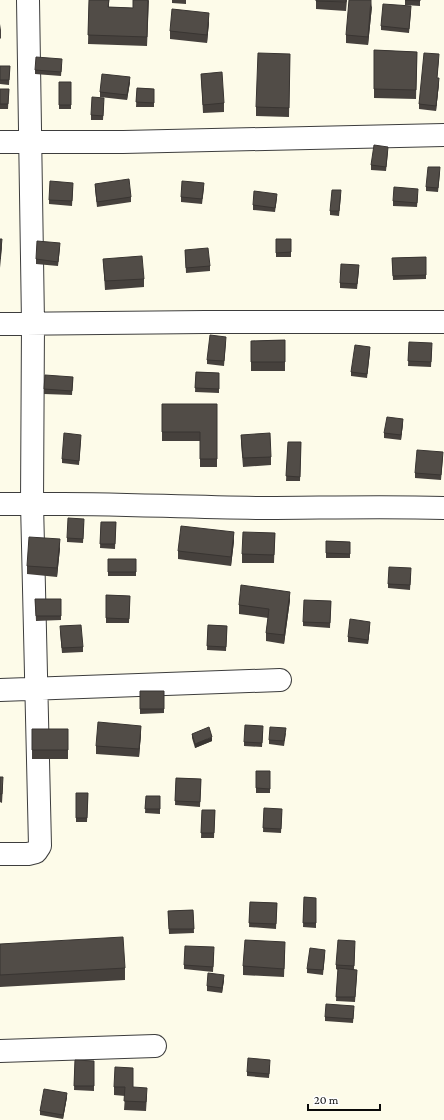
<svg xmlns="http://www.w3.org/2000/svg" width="444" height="1120" viewBox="0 0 444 1120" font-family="'Crimson Pro',serif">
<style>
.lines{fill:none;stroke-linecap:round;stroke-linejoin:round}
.minor-casing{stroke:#3d3d3d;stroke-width:24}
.minor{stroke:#fff;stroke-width:22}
.wall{fill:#46413d}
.shaded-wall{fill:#393532}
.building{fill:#514c47;stroke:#393532}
</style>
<rect width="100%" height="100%" fill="#fdfbe9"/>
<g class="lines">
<g class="minor-casing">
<path id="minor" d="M 0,142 L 123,142 L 444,135
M 0,324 L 205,322 L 444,322
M 0,504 C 86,502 171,507 257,508 C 319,508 382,506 444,508
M 0,690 L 280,680
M 0,854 L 28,854 L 36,852 L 40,846 L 32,503 L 33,323 L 28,0
M 0,1051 L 155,1046"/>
</g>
<use href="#minor" class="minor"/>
</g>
<path class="wall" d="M 89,0 L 109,0 L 109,7 L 133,8 L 149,0 L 147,46 L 88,44 Z
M 172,0 L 186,0 L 186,4 L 172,3 Z
M 316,0 L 347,0 L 346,11 L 316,9 Z
M 405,0 L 420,0 L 420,6 L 405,5 Z
M 372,6 L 368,45 L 346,43 L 346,35 Z
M 411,11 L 409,33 L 381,30 L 381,26 Z
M 209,22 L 207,43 L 170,39 L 170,31 Z
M 0,24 L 1,30 L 1,38 L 0,39 Z
M 374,50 L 417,52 L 416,99 L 374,98 Z
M 290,54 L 289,117 L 256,116 L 256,107 Z
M 439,59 L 437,78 L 439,83 L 436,111 L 419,109 L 419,104 Z
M 62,64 L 61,76 L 35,74 L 35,70 Z
M 0,66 L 10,66 L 9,85 L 0,84 Z
M 201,74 L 224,103 L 224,112 L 203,113 Z
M 59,82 L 71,82 L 71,109 L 59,109 Z
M 130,82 L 127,100 L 100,97 L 100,92 Z
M 137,88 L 154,89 L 154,107 L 136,107 Z
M 0,89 L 9,89 L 8,109 L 0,109 Z
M 104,102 L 103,120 L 91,120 L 91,115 Z
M 388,151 L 386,171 L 371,170 L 371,165 Z
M 440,172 L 438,192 L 426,191 L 426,187 Z
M 95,184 L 131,197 L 131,202 L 97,207 L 95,189 Z
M 73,187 L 72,206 L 49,204 L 49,200 Z
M 204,188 L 202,204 L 181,202 L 181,197 Z
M 418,194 L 417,207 L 393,206 L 393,201 Z
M 341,195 L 339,216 L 330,215 L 330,211 Z
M 277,198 L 275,212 L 253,210 L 253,205 Z
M 276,239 L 291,239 L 291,257 L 276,257 Z
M 60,248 L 58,266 L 36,264 L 36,259 Z
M 185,250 L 210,266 L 210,271 L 186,273 Z
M 426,257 L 426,279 L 393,280 L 392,258 Z
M 103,259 L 144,279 L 144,287 L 105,290 Z
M 359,270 L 357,289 L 340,288 L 340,283 Z
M 285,340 L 285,371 L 251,371 L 251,341 Z
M 226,341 L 224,366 L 207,364 L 207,360 Z
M 409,342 L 432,348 L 431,367 L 408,366 Z
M 370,352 L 367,378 L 351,376 L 351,372 Z
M 196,372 L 219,373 L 219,393 L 195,392 Z
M 73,377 L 72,395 L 44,394 L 44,389 Z
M 162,404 L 217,404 L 217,467 L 200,467 L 200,441 L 162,441 Z
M 403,423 L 401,440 L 384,438 L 384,433 Z
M 241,435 L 271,457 L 271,465 L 243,467 L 241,443 Z
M 81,439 L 79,465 L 62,463 L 62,459 Z
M 288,442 L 301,442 L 300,481 L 286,481 Z
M 443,456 L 441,480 L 415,478 L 415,473 Z
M 101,522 L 116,522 L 115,549 L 100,548 Z
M 84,523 L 83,543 L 67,542 L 67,538 Z
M 275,533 L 274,563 L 242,563 L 242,554 Z
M 234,541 L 231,566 L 178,559 L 178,551 Z
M 326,541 L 350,542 L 350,558 L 326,558 Z
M 60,548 L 57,577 L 27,574 L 27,566 Z
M 108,559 L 136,559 L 136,576 L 108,576 Z
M 411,573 L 410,590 L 388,588 L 388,584 Z
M 106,595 L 130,596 L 129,623 L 106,623 Z
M 35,599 L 61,599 L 61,620 L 36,621 Z
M 290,600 L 284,644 L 266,641 L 266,633 L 268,618 L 239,614 L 239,605 Z
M 331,601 L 330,628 L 303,626 L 303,622 Z
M 208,625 L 227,626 L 226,651 L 207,650 Z
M 370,626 L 368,644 L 348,642 L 348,637 Z
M 60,631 L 83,647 L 83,652 L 62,653 Z
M 140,691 L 164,691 L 164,713 L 140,714 Z
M 32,729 L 68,729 L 68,759 L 32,759 Z
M 263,731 L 262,747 L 244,746 L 244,742 Z
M 286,733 L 284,746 L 269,744 L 269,740 Z
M 141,734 L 139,757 L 96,754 L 96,746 Z
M 192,734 L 212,741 L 195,748 L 192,738 Z
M 256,771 L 270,771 L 270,793 L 256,793 Z
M 0,777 L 3,785 L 2,803 L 0,802 Z
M 176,778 L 201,779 L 200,807 L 175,805 Z
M 76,793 L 88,793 L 87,822 L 76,822 Z
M 146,796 L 160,796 L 160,814 L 145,813 Z
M 264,808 L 282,813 L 281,833 L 263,832 Z
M 202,810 L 215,810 L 214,838 L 201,838 Z
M 304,897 L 316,898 L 316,928 L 303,927 Z
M 250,902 L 277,903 L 276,929 L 249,927 Z
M 193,910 L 194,933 L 169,934 L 168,911 Z
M 0,944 L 125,968 L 125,980 L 0,987 Z
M 355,946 L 354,969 L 357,974 L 355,1002 L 336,1001 L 338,970 L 336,969 L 336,965 Z
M 285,950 L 284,977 L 243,975 L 243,966 Z
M 214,952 L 213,972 L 184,969 L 184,965 Z
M 325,954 L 323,975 L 307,973 L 307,969 Z
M 224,980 L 222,993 L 207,991 L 207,986 Z
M 354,1010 L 353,1023 L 325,1021 L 325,1017 Z
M 75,1060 L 94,1061 L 94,1091 L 74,1090 Z
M 270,1065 L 269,1078 L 247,1076 L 247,1072 Z
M 114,1087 L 133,1087 L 147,1096 L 146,1111 L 124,1110 L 125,1096 L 114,1095 Z
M 67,1097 L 63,1119 L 40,1115 L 40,1111 Z"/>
<path class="shaded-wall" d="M 372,0 L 372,6 L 368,45 L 368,37 Z
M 209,13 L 209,22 L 207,43 L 207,35 Z
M 130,77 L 130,82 L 127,100 L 127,95 Z
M 439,78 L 439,83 L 436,111 L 436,106 Z
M 2,239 L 2,247 L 0,268 L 0,259 Z
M 403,419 L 403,423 L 401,440 L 401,435 Z
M 234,532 L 234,541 L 231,566 L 231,557 Z
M 60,539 L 60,548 L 57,577 L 57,568 Z
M 290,592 L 290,600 L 284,644 L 284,635 Z
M 370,622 L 370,626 L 368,644 L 368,640 Z
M 141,726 L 141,734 L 139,757 L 139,749 Z
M 212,737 L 212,741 L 195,748 L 195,744 Z
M 224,975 L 224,980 L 222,993 L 222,988 Z
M 67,1093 L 67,1097 L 63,1119 L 63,1115 Z"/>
<path class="building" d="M 89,0 L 109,0 L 108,7 L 133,8 L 133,0 L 148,0 L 147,37 L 88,35 Z
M 316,0 L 346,0 L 346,2 L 316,1 Z
M 349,0 L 371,0 L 368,37 L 346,35 Z
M 405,0 L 420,0 L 420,1 Z
M 383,4 L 411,6 L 409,29 L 381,26 Z
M 172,9 L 209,13 L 207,35 L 170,31 Z
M 374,50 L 417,52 L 416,90 L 374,89 Z
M 258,53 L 290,54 L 289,108 L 256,107 Z
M 424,53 L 439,54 L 437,78 L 439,78 L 436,106 L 419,104 Z
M 36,57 L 62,59 L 61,72 L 35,70 Z
M 0,66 L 10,66 L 9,80 L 0,80 Z
M 222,72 L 224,103 L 203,105 L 201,74 Z
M 102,74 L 130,77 L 127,95 L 100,92 Z
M 59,82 L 71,82 L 71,105 L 59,105 Z
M 137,88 L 154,89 L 154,103 L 136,102 Z
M 0,89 L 9,89 L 8,104 L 0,104 Z
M 92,97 L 104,98 L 103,116 L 91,115 Z
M 374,145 L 388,147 L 386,167 L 371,165 Z
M 428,167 L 440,167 L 438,188 L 426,187 Z
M 129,179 L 131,197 L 97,202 L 95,184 Z
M 50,181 L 73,183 L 72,201 L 49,200 Z
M 182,181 L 204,183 L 202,199 L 181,197 Z
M 394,187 L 418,189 L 417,203 L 393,201 Z
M 332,190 L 341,190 L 339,211 L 330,211 Z
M 254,191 L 277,194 L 275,208 L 253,205 Z
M 0,239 L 2,239 L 0,259 Z
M 276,239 L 291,239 L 291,252 L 276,253 Z
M 37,241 L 60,243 L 58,262 L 36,259 Z
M 208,248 L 210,266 L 186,268 L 185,250 Z
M 142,256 L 144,279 L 105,281 L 103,259 Z
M 426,257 L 426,275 L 393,276 L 392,258 Z
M 341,264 L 359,265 L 357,284 L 340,283 Z
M 210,335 L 226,337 L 224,361 L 207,360 Z
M 285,340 L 285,362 L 251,362 L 251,341 Z
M 409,342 L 432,343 L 431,362 L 408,361 Z
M 355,345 L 370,347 L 367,374 L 351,372 Z
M 196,372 L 219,373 L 219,389 L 195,388 Z
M 45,375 L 73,377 L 72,391 L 44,389 Z
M 162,404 L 217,404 L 217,459 L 200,459 L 200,432 L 162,432 Z
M 387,417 L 403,419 L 401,435 L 384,433 Z
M 64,433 L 81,435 L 79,461 L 62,459 Z
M 270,433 L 271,457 L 243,458 L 241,435 Z
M 288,442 L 301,442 L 300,477 L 286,476 Z
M 417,450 L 443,452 L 441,475 L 415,473 Z
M 68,518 L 84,519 L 83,539 L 67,538 Z
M 101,522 L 116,522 L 115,544 L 100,544 Z
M 181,526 L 234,532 L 231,557 L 178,551 Z
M 243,532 L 275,533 L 274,555 L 242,554 Z
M 29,537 L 60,539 L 57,568 L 27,566 Z
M 326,541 L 350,542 L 350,554 L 326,553 Z
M 108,559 L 136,559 L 136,572 L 108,572 Z
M 389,567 L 411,568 L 410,585 L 388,584 Z
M 241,585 L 290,592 L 284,635 L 266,633 L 269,609 L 239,605 Z
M 106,595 L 130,596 L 129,619 L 106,618 Z
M 35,599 L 61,599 L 61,616 L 36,616 Z
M 304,600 L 331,601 L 330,623 L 303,622 Z
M 350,619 L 370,622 L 368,640 L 348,637 Z
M 81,625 L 83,647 L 62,648 L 60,626 Z
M 208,625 L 227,626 L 226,647 L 207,646 Z
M 140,691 L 164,691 L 164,709 L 140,709 Z
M 98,722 L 141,726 L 139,749 L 96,746 Z
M 245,725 L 263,726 L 262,743 L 244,742 Z
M 209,727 L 212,737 L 195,744 L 192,734 Z
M 270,727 L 286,728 L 284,741 L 269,740 Z
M 32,729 L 68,729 L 68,750 L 32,750 Z
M 256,771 L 270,771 L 270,789 L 256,788 Z
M 0,777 L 3,777 L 2,794 L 0,794 Z
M 176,778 L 201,779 L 200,802 L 175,801 Z
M 76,793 L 88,793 L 87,818 L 76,818 Z
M 146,796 L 160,796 L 160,809 L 145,809 Z
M 264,808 L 282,809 L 281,829 L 263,828 Z
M 202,810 L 215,810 L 214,833 L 201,833 Z
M 304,897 L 316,898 L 316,923 L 303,923 Z
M 250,902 L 277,903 L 276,924 L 249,923 Z
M 193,910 L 194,929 L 169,929 L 168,911 Z
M 123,937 L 125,968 L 0,975 L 0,944 Z
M 245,940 L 285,942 L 284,969 L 243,966 Z
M 338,940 L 355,941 L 354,966 L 336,965 Z
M 185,946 L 214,947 L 213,967 L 184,965 Z
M 310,948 L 325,950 L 323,970 L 307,969 Z
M 338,968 L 357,970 L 355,997 L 336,997 Z
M 208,973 L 224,975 L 222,988 L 207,986 Z
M 326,1004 L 354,1006 L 353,1019 L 325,1017 Z
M 248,1058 L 270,1060 L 269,1074 L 247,1072 Z
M 75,1060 L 94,1061 L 94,1086 L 74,1086 Z
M 115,1067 L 133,1068 L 133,1087 L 147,1088 L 146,1102 L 124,1101 L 125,1087 L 114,1087 Z
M 44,1089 L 67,1093 L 63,1115 L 40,1111 Z"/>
<path d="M308 1104v6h72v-6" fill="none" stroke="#0a0a0a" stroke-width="2"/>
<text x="314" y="1104" font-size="12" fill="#0a0a0a" stroke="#ffffff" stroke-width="3" paint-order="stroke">20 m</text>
</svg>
